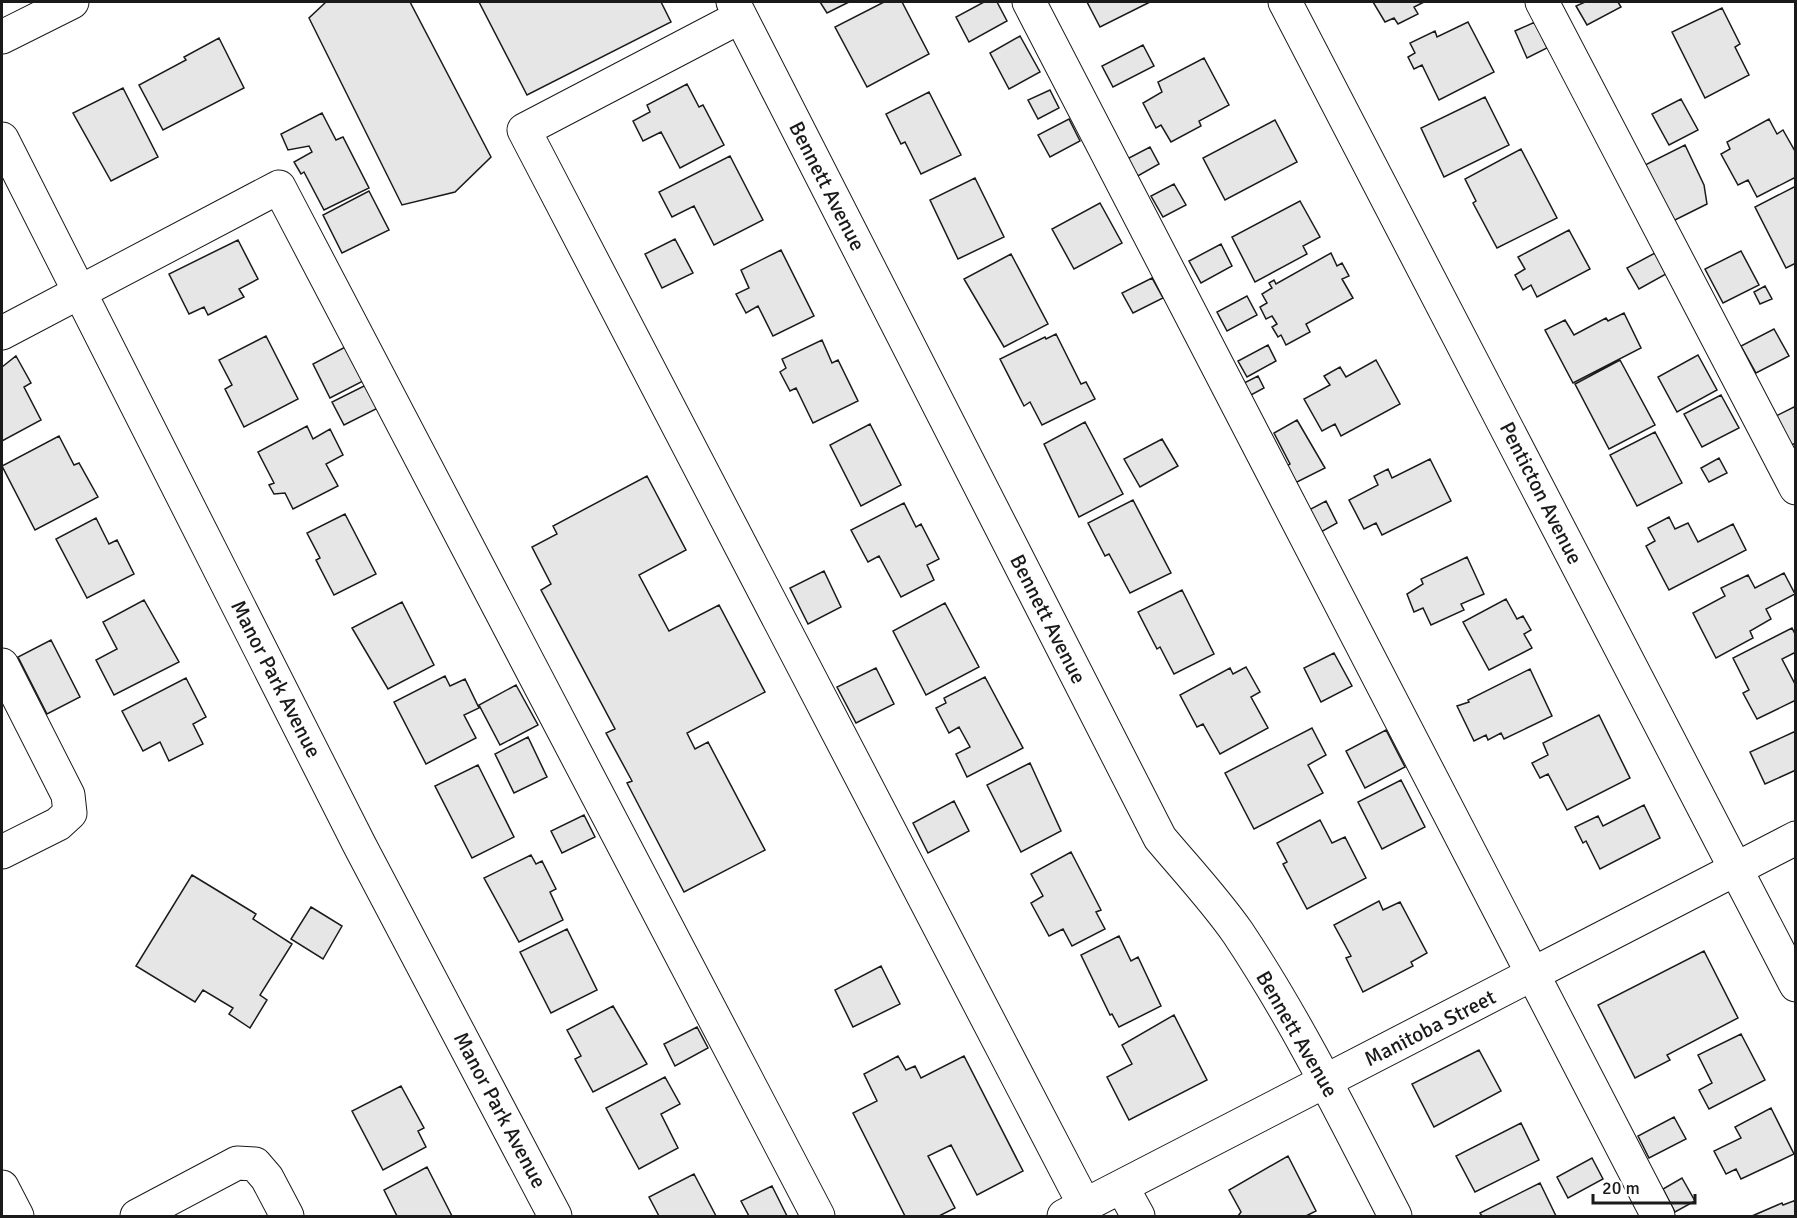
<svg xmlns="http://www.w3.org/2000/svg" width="1797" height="1218" viewBox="0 0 1797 1218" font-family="Signika,sans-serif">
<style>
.building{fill:#e6e6e6;stroke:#1a1a1a;stroke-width:1.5}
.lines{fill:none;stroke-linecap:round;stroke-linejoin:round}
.minor-casing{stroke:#1a1a1a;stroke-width:35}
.major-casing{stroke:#1a1a1a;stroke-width:35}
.minor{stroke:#fff;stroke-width:33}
.major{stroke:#fff;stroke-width:33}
.labels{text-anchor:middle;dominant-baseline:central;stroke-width:4.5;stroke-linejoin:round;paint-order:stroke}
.street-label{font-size:21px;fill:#1a1a1a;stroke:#fff}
</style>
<rect width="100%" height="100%" fill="#fff"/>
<path class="building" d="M 326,2 L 410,2 L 491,157 L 455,192 L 402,205 L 309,18 Z
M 479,2 L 661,2 L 671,22 L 527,95 Z
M 820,2 L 849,2 L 827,13 Z
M 884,2 L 902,2 L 929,54 L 867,87 L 835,27 Z
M 984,2 L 997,2 L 1007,21 L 969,42 L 956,17 Z
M 1087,2 L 1150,2 L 1100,27 Z
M 1373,2 L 1424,2 L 1414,7 L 1418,14 L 1398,24 L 1394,18 L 1385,22 Z
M 1585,2 L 1618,2 L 1621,7 L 1587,25 L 1576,6 Z
M 1722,8 L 1740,44 L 1735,47 L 1749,75 L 1705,98 L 1672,32 Z
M 1468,22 L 1494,72 L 1439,100 L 1422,65 L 1414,69 L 1408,57 L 1415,53 L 1410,43 L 1435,31 L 1437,37 Z
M 1535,22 L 1547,48 L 1527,58 L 1515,31 Z
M 1020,36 L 1040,72 L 1009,89 L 990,53 Z
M 219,38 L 244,88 L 163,130 L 139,85 L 186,60 L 184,57 Z
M 1143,45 L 1154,66 L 1113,87 L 1102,66 Z
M 1204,58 L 1229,105 L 1199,121 L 1201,126 L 1171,142 L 1161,125 L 1156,128 L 1143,103 L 1162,92 L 1158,82 Z
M 687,84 L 699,107 L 703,105 L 724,145 L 680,168 L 661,132 L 643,141 L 633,121 L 650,112 L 647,105 Z
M 123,88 L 158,157 L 111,181 L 73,113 Z
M 1050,90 L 1059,108 L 1038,119 L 1028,100 Z
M 929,92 L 961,155 L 921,174 L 905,142 L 901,144 L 886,114 Z
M 1485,97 L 1509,145 L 1444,177 L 1421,128 Z
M 1681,99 L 1698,130 L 1669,145 L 1652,114 Z
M 322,113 L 336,140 L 343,137 L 369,188 L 324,210 L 304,172 L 301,174 L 294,162 L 312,152 L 309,146 L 288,150 L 281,134 Z
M 1069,119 L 1080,141 L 1050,157 L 1038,135 Z
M 1769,119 L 1777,134 L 1783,130 L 1796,153 L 1796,177 L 1757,197 L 1748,180 L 1738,185 L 1721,154 L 1730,149 L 1727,142 Z
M 1275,120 L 1297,162 L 1225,200 L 1203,158 Z
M 1685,145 L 1704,185 L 1707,204 L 1673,221 L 1645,165 Z
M 1150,147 L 1159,164 L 1136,177 L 1127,159 Z
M 1521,149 L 1557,218 L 1497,248 L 1473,203 L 1476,201 L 1465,179 Z
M 730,156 L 763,220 L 714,245 L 694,206 L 672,217 L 659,192 Z
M 975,178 L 1004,237 L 958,259 L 930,200 Z
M 1174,184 L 1186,205 L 1163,217 L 1151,196 Z
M 1796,186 L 1796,263 L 1786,268 L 1755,207 Z
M 369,191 L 389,230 L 342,253 L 323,215 Z
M 1300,201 L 1320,237 L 1303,246 L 1307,254 L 1255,282 L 1232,237 Z
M 1100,203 L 1122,243 L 1074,269 L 1052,229 Z
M 1569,230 L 1590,269 L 1537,297 L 1531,285 L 1523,290 L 1515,275 L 1525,269 L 1518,257 Z
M 675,239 L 693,273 L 662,288 L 645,254 Z
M 238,240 L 258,279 L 239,289 L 244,297 L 208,315 L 204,307 L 189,314 L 169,274 Z
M 1221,244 L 1232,266 L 1201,283 L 1189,261 Z
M 781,250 L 814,316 L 773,336 L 758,306 L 746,313 L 736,294 L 749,288 L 741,270 Z
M 1741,251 L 1759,285 L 1723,303 L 1705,269 Z
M 1331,253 L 1337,266 L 1342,263 L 1349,276 L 1342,279 L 1353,298 L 1306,324 L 1310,332 L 1286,345 L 1281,335 L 1278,337 L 1272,327 L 1277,324 L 1272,316 L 1266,319 L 1260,307 L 1267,303 L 1262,294 L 1272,288 L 1269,283 L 1274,280 L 1276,284 Z
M 1655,253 L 1666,274 L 1639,289 L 1627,268 Z
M 1011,254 L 1048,324 L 1004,347 L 964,279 Z
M 1152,278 L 1163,298 L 1133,313 L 1122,293 Z
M 1765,286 L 1772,299 L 1760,304 L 1754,292 Z
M 1247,296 L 1257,315 L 1227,331 L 1217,312 Z
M 1624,313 L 1641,348 L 1573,383 L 1545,330 L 1565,320 L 1574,335 L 1606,318 L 1608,321 Z
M 1774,329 L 1789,356 L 1756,373 L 1741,346 Z
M 1056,334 L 1081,384 L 1086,382 L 1095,399 L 1042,425 L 1030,402 L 1024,406 L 1000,359 L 1045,337 L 1046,339 Z
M 266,336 L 298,399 L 244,427 L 225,389 L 232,385 L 219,360 Z
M 822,340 L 832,363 L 838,360 L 858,401 L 813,423 L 796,388 L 790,391 L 780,372 L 786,368 L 782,359 Z
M 349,345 L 367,379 L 330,398 L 313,364 Z
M 1268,345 L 1276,361 L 1247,377 L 1238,361 Z
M 1698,355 L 1717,390 L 1677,412 L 1658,377 Z
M 16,356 L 31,383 L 24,387 L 41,420 L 2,441 L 2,367 Z
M 1376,360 L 1400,404 L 1341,436 L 1335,424 L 1322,431 L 1304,399 L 1330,385 L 1324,376 L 1340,367 L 1346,377 Z
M 1620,360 L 1655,425 L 1609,449 L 1575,384 Z
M 1258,376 L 1264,388 L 1251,395 L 1244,383 Z
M 366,385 L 378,408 L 344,425 L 332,402 Z
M 1721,395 L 1739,428 L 1702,447 L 1684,414 Z
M 1796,406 L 1796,443 L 1789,446 L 1774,417 Z
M 1297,420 L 1325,468 L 1295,483 L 1286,466 L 1290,464 L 1274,433 Z
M 1085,422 L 1123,494 L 1079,517 L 1044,444 Z
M 870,424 L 901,485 L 861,506 L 830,445 Z
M 307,426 L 313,439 L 330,429 L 343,455 L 326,464 L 338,486 L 293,509 L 285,493 L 274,494 L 269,485 L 274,483 L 258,452 Z
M 1655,432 L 1682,483 L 1637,506 L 1610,455 Z
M 59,436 L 74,465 L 79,463 L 98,497 L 35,530 L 2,466 Z
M 1162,439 L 1178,466 L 1140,487 L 1124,459 Z
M 1719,458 L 1727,473 L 1709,482 L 1701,468 Z
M 1430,459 L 1451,501 L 1382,535 L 1376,523 L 1364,529 L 1349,500 L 1378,485 L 1374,476 L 1388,469 L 1392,478 Z
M 647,476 L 686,550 L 639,575 L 669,631 L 719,605 L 765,692 L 687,733 L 695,749 L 708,742 L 765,850 L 684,892 L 627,783 L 632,781 L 606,733 L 615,729 L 541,590 L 551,584 L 532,547 L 557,534 L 553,526 Z
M 1133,500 L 1171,573 L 1130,593 L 1109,554 L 1105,556 L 1088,523 Z
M 1326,501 L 1337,523 L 1321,532 L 1309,510 Z
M 904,503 L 916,527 L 921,524 L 939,559 L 927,565 L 934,580 L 901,597 L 879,556 L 868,562 L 851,530 Z
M 345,514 L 376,574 L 334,595 L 316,560 L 320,558 L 307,533 Z
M 1669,517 L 1675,529 L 1688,523 L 1698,542 L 1733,524 L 1746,550 L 1669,590 L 1646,546 L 1655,541 L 1648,528 Z
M 96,518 L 109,544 L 117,540 L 134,574 L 87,598 L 56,539 Z
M 1467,557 L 1484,594 L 1461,604 L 1464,610 L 1431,625 L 1423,608 L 1414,612 L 1407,594 L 1423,584 L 1421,579 Z
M 824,571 L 841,607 L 808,624 L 790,588 Z
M 1784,573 L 1795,594 L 1766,609 L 1771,619 L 1750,631 L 1753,638 L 1716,658 L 1693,613 L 1725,596 L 1721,588 L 1748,575 L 1755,588 Z
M 1182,590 L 1214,654 L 1174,674 L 1160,647 L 1157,649 L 1138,612 Z
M 1506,599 L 1517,619 L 1523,616 L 1531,630 L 1524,634 L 1532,648 L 1489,670 L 1463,622 Z
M 144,600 L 179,662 L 114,695 L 96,660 L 117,649 L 103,622 Z
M 402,602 L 434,665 L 388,689 L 352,628 Z
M 945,603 L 979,667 L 926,695 L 893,631 Z
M 1792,628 L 1796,636 L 1796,652 L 1782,659 L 1796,686 L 1796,700 L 1757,719 L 1743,693 L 1749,690 L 1733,658 Z
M 51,640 L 80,697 L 47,714 L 18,657 Z
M 1334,653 L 1352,686 L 1321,702 L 1304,668 Z
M 1246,667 L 1260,692 L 1251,697 L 1268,728 L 1220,754 L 1203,724 L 1197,727 L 1180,695 L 1230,668 L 1233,674 Z
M 876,668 L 894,704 L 856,723 L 837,687 Z
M 1530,669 L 1552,716 L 1504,739 L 1501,733 L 1488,740 L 1486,735 L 1474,741 L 1457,706 L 1469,702 L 1468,700 Z
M 445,676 L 450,686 L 465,679 L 479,708 L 464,715 L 476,738 L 426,764 L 394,702 Z
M 985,677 L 1023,748 L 967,777 L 956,754 L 970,747 L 959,727 L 949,733 L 936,708 L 946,703 L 944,698 Z
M 186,678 L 206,717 L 193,724 L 203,744 L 169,761 L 160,742 L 143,751 L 122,711 Z
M 516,685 L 538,725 L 500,745 L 479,705 Z
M 1599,715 L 1630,778 L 1567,810 L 1548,774 L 1540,778 L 1532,763 L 1548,755 L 1543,743 Z
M 1312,728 L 1326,755 L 1308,765 L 1323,793 L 1254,829 L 1225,773 Z
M 1386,730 L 1405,767 L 1365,788 L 1346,751 Z
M 1796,731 L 1796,770 L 1765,784 L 1750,752 Z
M 528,737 L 547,777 L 514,793 L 495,754 Z
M 1030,763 L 1061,831 L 1021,852 L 987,785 Z
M 478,765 L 514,837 L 472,858 L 435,786 Z
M 1401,780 L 1425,827 L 1382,849 L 1358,802 Z
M 954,801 L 969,831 L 928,853 L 913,823 Z
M 1644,805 L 1660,838 L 1600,869 L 1586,841 L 1583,843 L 1575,827 L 1598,816 L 1603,826 Z
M 584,815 L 595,837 L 562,853 L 551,831 Z
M 1320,820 L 1332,843 L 1345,837 L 1366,878 L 1307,909 L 1283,864 L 1287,862 L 1277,843 Z
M 1071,852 L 1101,910 L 1096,912 L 1105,929 L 1072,946 L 1063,929 L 1049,936 L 1031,903 L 1043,896 L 1031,874 Z
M 531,855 L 536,864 L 542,861 L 556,889 L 550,892 L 563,920 L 519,942 L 484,878 Z
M 192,875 L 256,914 L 253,919 L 292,944 L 260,995 L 267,1000 L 250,1028 L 229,1014 L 233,1008 L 203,990 L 195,1002 L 136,966 Z
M 1379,901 L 1383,910 L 1400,902 L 1427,953 L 1411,962 L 1413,966 L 1363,992 L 1346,958 L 1351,956 L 1334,925 Z
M 311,907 L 342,926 L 323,959 L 291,939 Z
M 567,929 L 597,990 L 551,1013 L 520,952 Z
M 1119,936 L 1131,961 L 1138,957 L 1161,1006 L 1119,1027 L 1112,1014 L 1110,1015 L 1081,955 Z
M 1704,951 L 1738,1018 L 1667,1055 L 1670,1060 L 1635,1078 L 1598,1005 Z
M 881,966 L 900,1004 L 853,1027 L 835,990 Z
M 613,1006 L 647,1064 L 593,1092 L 575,1059 L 581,1056 L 567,1030 Z
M 1174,1015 L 1207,1080 L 1129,1120 L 1107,1077 L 1132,1064 L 1122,1045 Z
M 697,1027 L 708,1048 L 675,1066 L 664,1044 Z
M 1741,1034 L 1765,1080 L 1709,1109 L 1699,1090 L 1712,1083 L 1698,1055 Z
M 1479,1050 L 1501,1091 L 1434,1127 L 1412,1084 Z
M 898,1056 L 906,1070 L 915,1066 L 921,1078 L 964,1056 L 1023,1171 L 977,1195 L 951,1145 L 928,1156 L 955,1208 L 939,1216 L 905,1216 L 853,1113 L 877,1101 L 864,1074 Z
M 665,1077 L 680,1104 L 661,1114 L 678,1148 L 639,1169 L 606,1108 Z
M 401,1086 L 424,1128 L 418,1131 L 426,1147 L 383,1170 L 352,1111 Z
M 1771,1108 L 1794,1154 L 1741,1179 L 1736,1169 L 1726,1174 L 1714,1151 L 1741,1138 L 1735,1127 Z
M 1674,1117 L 1686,1139 L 1649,1158 L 1638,1136 Z
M 1521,1123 L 1539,1160 L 1475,1192 L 1456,1156 Z
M 1288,1156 L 1316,1211 L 1306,1216 L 1238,1216 L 1241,1212 L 1229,1190 Z
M 1592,1158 L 1603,1179 L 1568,1198 L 1557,1177 Z
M 427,1167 L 452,1216 L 397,1216 L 384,1190 Z
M 694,1174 L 716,1216 L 659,1216 L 649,1197 Z
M 1682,1178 L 1695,1201 L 1675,1212 L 1663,1189 Z
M 1540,1183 L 1556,1216 L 1482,1216 L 1480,1213 Z
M 772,1186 L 787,1216 L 749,1216 L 741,1201 Z
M 1796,1200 L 1796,1216 L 1752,1216 L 1782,1203 L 1783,1205 Z"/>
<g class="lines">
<g class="minor-casing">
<path id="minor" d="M 733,2 L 1160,838 C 1186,869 1215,900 1238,933 C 1298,1023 1346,1121 1395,1216
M 1029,2 L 1658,1216
M 1285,2 L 1796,985
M 1542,2 L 1796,488
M 740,17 L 524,130 L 1085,1206
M 2,139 L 360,846 L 555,1216
M 2,333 L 279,187 L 818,1216
M 2,665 L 68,795 L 70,813 L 58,824 L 2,852
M 2,1187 L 17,1216
M 1122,1187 L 1138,1216
M 137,1216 L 237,1163 L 255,1164 L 267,1178 L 287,1216
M 1064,1216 L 1796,838"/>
</g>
<g class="major-casing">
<path id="major" d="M 2,37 L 72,2"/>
</g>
<use href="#minor" class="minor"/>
<use href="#major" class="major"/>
</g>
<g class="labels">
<g class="street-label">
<text transform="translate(827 186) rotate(63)">Bennett Avenue</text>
<text transform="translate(1541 493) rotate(63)">Penticton Avenue</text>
<text transform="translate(1048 619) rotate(63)">Bennett Avenue</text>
<text transform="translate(276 679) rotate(63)">Manor Park Avenue</text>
<text transform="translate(1430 1028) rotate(-27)">Manitoba Street</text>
<text transform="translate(1297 1034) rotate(60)">Bennett Avenue</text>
<text transform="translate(500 1110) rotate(62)">Manor Park Avenue</text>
</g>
</g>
<rect width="1797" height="1218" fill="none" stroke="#1a1a1a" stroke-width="6"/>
<path d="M1593 1194v9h102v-9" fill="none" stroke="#1a1a1a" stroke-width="3"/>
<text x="1602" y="1194" font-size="18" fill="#1a1a1a" stroke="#ffffff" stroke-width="4.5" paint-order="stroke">20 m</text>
</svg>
